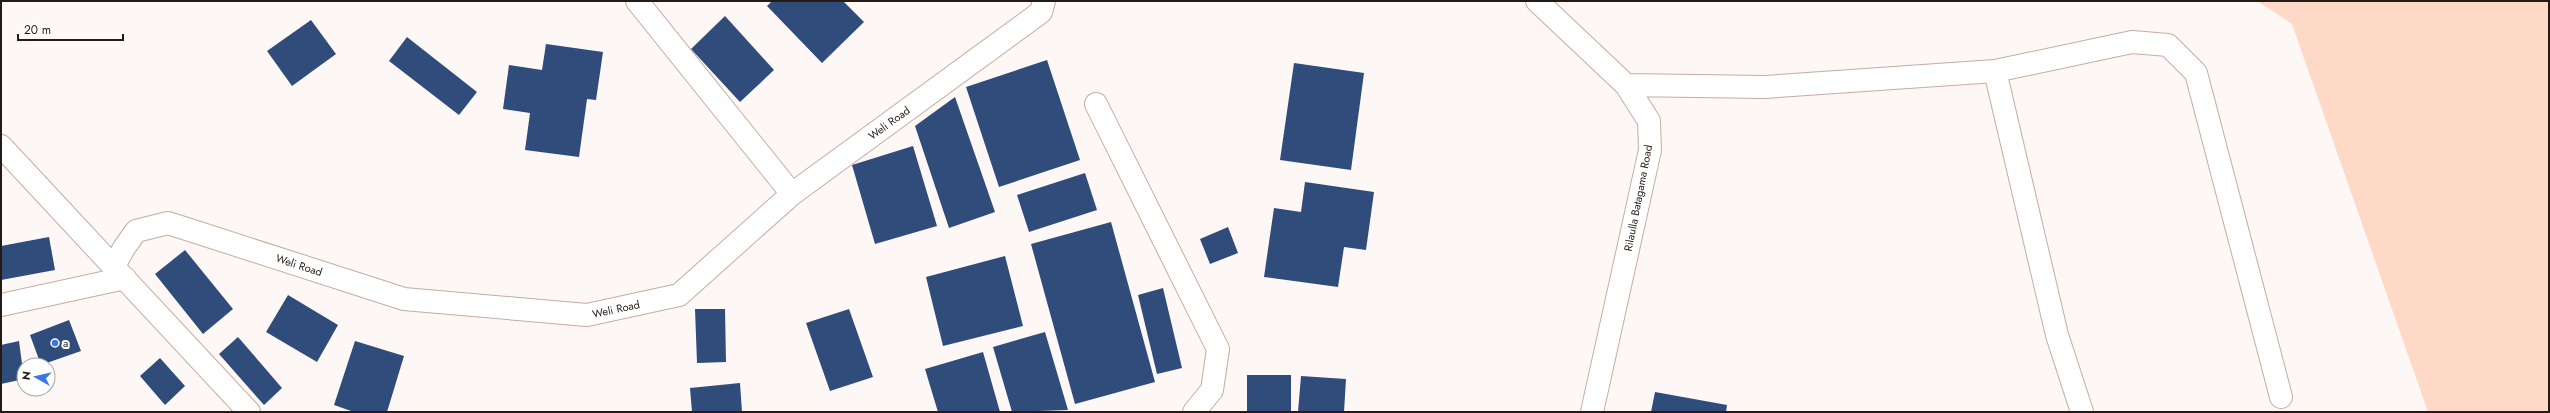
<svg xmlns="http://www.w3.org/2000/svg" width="2550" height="413" viewBox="0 0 2550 413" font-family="Jost,sans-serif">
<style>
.green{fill:#ffd9c7}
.building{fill:#304c7a}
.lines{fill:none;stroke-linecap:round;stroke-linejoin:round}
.minor-casing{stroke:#c7ac9f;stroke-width:24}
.minor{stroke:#fff;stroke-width:22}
.poi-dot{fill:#3579e7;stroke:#fff;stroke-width:1.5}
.labels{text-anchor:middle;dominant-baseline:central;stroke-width:4;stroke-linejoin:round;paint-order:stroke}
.street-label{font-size:11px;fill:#251b16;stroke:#fff}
.poi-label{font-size:11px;fill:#251b16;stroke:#fff;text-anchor:start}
</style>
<rect width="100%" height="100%" fill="#fdf7f5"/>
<path class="green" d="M 2257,1 L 2549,1 L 2549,412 L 2428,412 L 2292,24 Z"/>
<path class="building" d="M 772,1 L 843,1 L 864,22 L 822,63 L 767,6 Z
M 725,16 L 774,70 L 740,102 L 691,49 Z
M 311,20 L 336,54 L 292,86 L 267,51 Z
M 407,37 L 477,92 L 459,115 L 389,61 Z
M 546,44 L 603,52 L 596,100 L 587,99 L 579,157 L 525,150 L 530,113 L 503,109 L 509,65 L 542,70 Z
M 1047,60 L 1080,160 L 999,187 L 966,87 Z
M 1294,63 L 1364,73 L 1351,170 L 1280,160 Z
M 955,97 L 995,212 L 949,228 L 915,126 Z
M 913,146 L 937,226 L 875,244 L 852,165 Z
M 1085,173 L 1097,210 L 1029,232 L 1017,195 Z
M 1305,182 L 1374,192 L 1366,250 L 1344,247 L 1338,287 L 1264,277 L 1274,208 L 1301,212 Z
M 1111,222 L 1155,382 L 1075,404 L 1031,244 Z
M 1228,227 L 1238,253 L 1210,264 L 1200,239 Z
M 49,237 L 55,270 L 1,280 L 1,246 Z
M 185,250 L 233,309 L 203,334 L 155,274 Z
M 1005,256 L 1023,326 L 943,346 L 926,277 Z
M 1163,288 L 1182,368 L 1157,374 L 1138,295 Z
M 288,295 L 338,325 L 317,362 L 266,332 Z
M 695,309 L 725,309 L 726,362 L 697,363 Z
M 849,309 L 873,377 L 830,391 L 806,323 Z
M 69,320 L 81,351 L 41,365 L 30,335 Z
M 1045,332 L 1068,410 L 1012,412 L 993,347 Z
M 238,337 L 282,388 L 264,405 L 219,354 Z
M 19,341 L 24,379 L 1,384 L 1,345 Z
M 355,341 L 404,356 L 387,412 L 354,412 L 334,405 Z
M 983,352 L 1000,412 L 938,412 L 925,369 Z
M 160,358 L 185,386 L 165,405 L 140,376 Z
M 1247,375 L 1291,375 L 1291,412 L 1247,412 Z
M 1301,376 L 1346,379 L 1344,412 L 1298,412 Z
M 740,383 L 742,412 L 692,412 L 690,388 Z
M 1655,392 L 1727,405 L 1726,412 L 1651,412 Z"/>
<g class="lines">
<g class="minor-casing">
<path id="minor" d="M 637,1 L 792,194
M 1537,1 L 1626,85 L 1649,121 L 1650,150 L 1592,412
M 1995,71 L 2057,335 L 2082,412
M 1626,85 L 1765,87 L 1995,71 L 2132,42 L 2168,45 L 2196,73 L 2281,397
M 1096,104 L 1218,349 L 1212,390 L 1194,412
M 1,146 L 249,412
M 114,266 L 124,248 L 136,231 L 168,223 L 404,299 L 587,315 L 679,295 L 792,194 L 1041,12 L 1044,1
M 1,305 L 125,278"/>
</g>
<use href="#minor" class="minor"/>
</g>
<circle class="poi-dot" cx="55" cy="343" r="4"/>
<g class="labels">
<g class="street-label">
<text transform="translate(889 123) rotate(-36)">Weli Road</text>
<text transform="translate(1638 198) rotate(-79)">Rilaulla Batagama Road</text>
<text transform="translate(299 265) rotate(18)">Weli Road</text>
<text transform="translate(616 309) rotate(-12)">Weli Road</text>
</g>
<g class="poi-label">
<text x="63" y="343">a</text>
</g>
</g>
<rect width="2550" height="413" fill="none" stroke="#251b16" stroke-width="4"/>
<g transform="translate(36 377) rotate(278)"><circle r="19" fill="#ffffff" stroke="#a8a4a2"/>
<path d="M0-3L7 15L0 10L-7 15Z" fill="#3579e7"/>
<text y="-6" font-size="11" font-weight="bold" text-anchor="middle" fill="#251b16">N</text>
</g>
<path d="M18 34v6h105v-6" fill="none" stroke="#251b16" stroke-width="2"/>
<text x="24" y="34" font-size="12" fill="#251b16" stroke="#ffffff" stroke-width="3" paint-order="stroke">20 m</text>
</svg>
